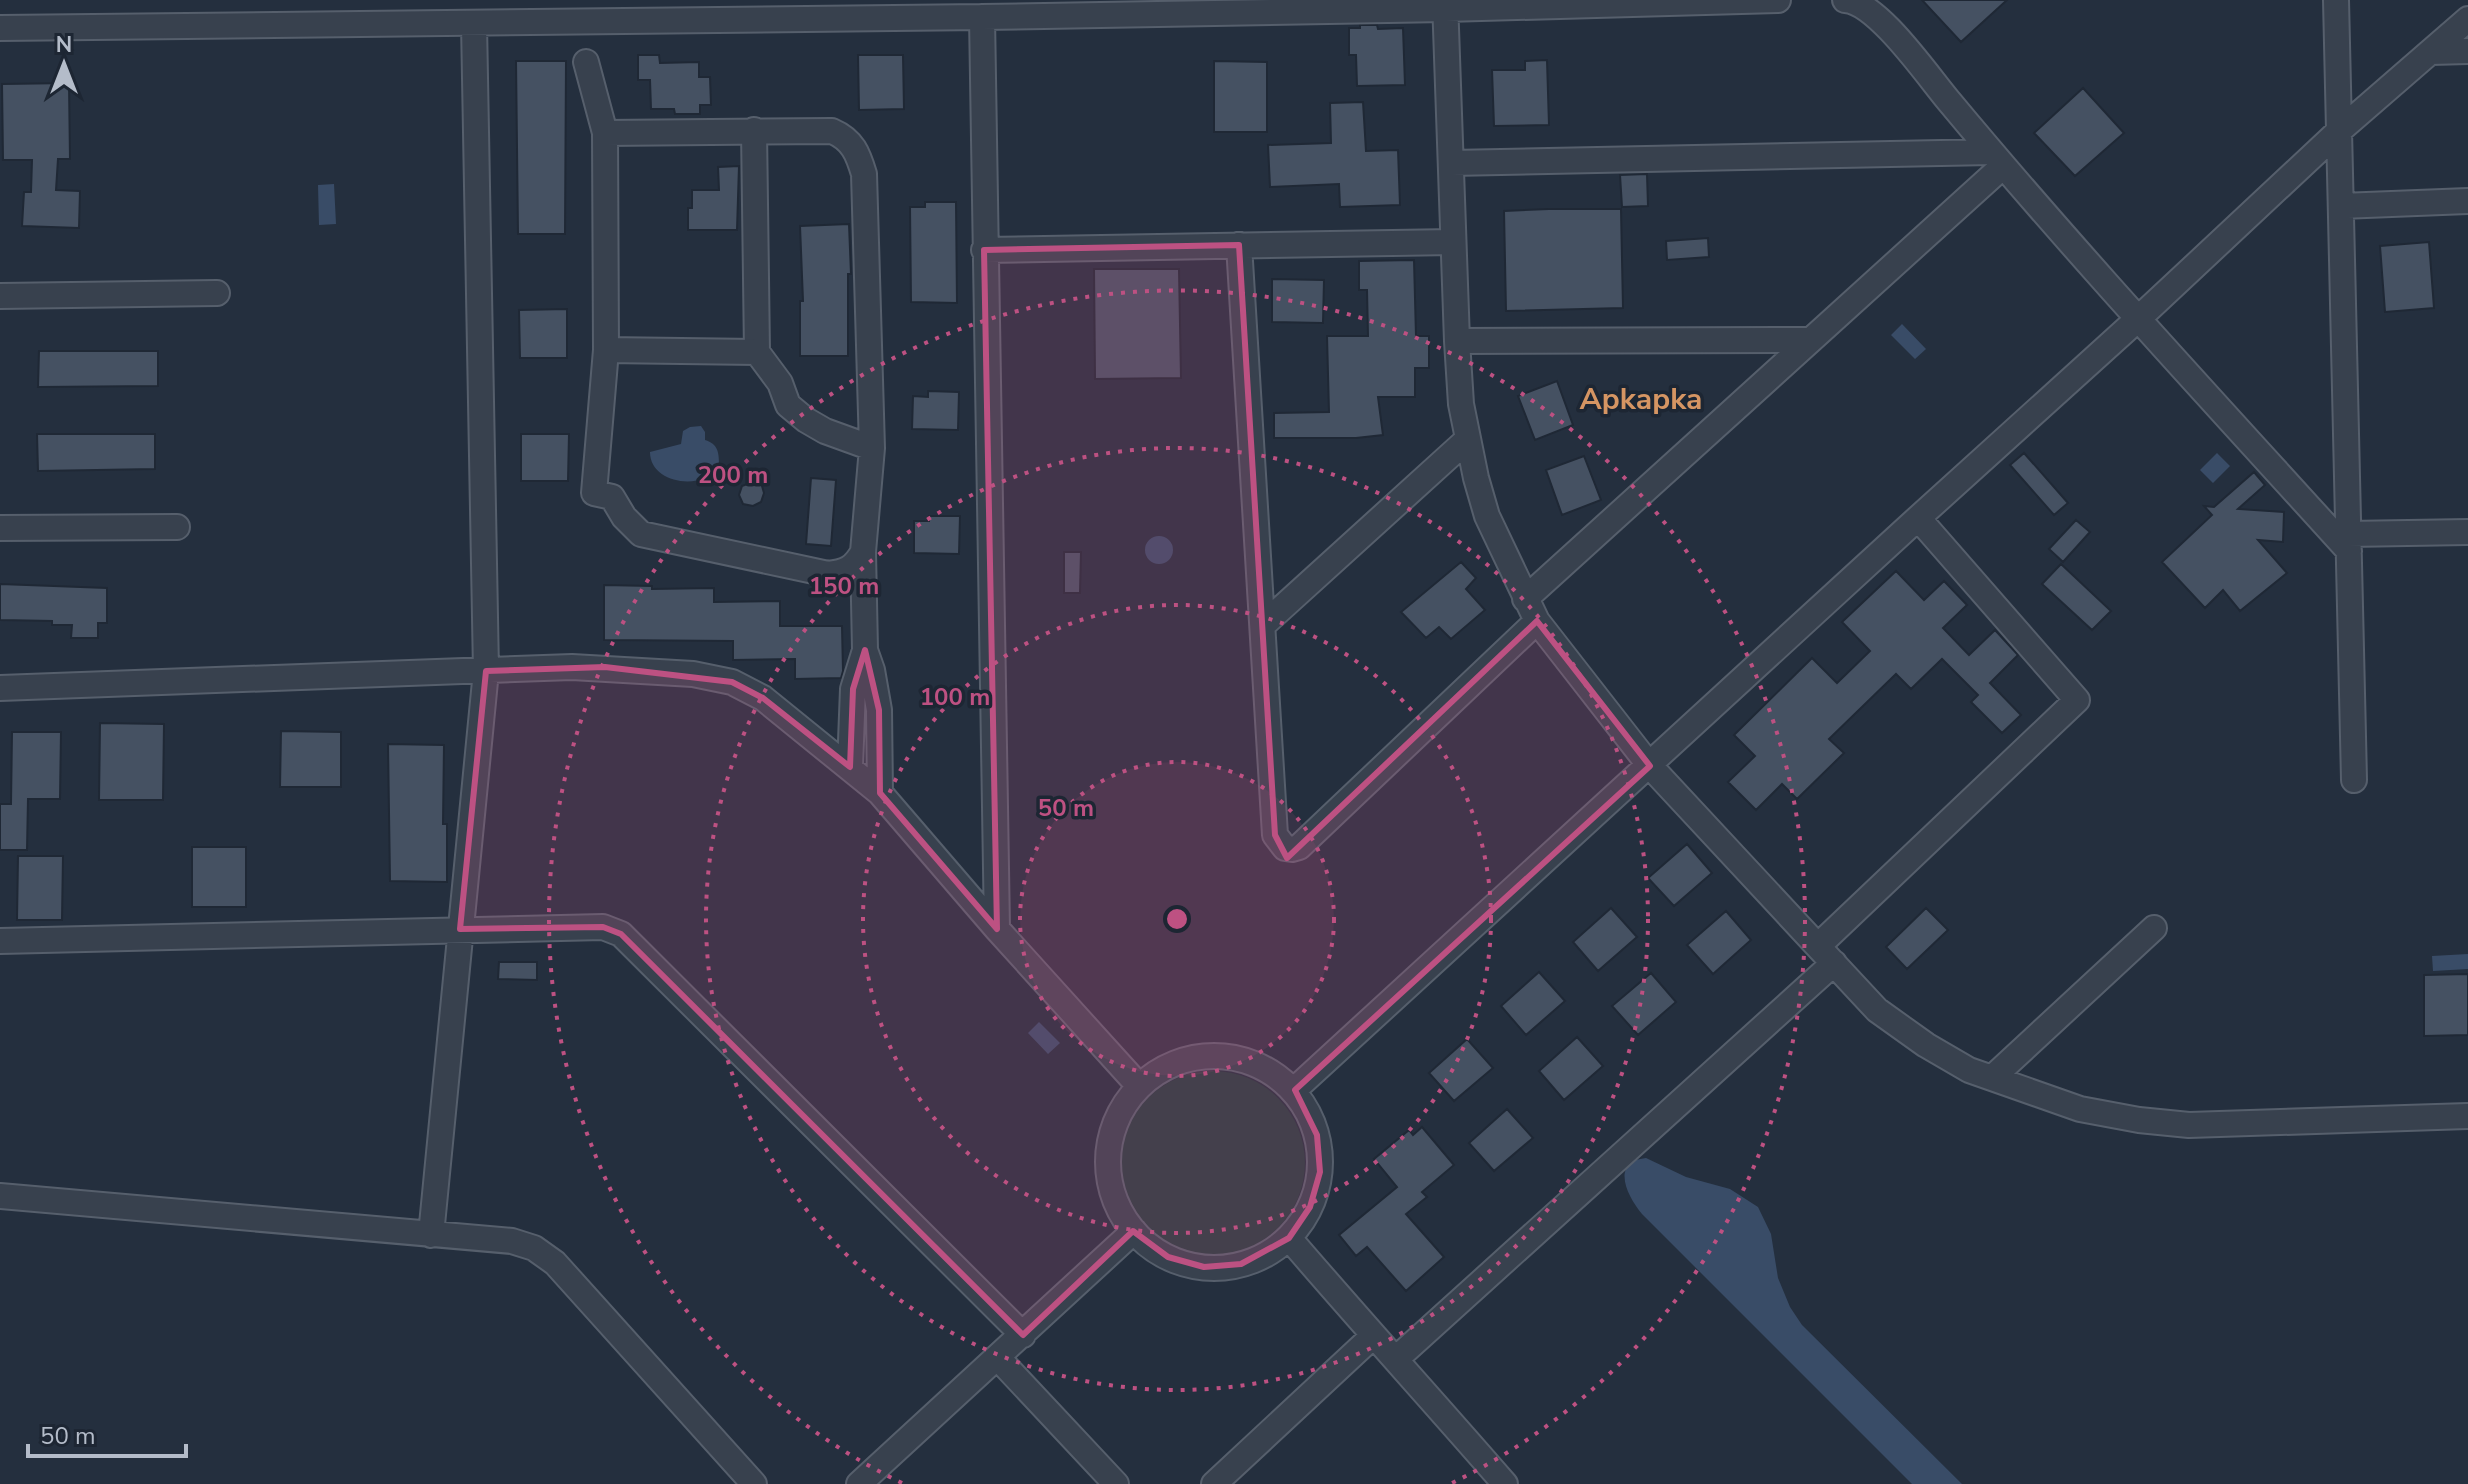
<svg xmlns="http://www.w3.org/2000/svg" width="2468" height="1484" viewBox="0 0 2468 1484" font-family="'Nunito Sans',sans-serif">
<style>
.green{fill:#263c3f}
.water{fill:#394c67}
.building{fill:#455162;stroke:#1f2835;stroke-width:2}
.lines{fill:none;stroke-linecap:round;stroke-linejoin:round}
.minor-casing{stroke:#565f6c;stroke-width:28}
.minor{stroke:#38414e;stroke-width:24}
.marked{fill:#bd5182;fill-opacity:0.2;stroke:#bd5182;stroke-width:6;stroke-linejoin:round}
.ring{fill:none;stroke:#bd5182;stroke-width:4;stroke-dasharray:4 8}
.labels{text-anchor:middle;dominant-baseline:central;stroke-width:7;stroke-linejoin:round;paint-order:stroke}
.neighbourhood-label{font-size:30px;font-weight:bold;fill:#d59563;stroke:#1d2633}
.centre{fill:#bd5182;stroke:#1d2633;stroke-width:4}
.ring-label{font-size:24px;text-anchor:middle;font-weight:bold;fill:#bd5182;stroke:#1d2633;stroke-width:7;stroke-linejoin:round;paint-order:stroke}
</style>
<rect width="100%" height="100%" fill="#242f3e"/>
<path class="green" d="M1121 1163a92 92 0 1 1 184 0a92 92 0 1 1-184 0Z"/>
<path class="water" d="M 334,184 L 336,224 L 319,225 L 318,185 Z
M 1902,324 L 1926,349 L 1915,359 L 1891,335 Z
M 701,426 L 705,432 L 705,440 C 718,444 719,452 719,465 C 715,469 710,476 705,478 C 684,487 650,478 650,452 L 681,444 L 683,431 L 690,427 Z
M 2217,453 L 2230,466 L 2213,483 L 2200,470 Z
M1145 550a14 14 0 1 1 28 0a14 14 0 1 1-28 0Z
M 2468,954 L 2468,969 L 2433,971 L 2432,956 Z
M 1039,1022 L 1060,1043 L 1048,1054 L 1028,1033 Z
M 1646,1158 L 1686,1177 L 1730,1189 L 1758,1207 L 1771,1234 L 1778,1278 L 1790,1307 L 1802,1325 L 1962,1484 L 1912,1484 L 1642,1214 C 1627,1196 1610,1162 1646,1158 Z"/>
<path class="building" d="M 1922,0 L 2007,0 L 1961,42 Z
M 1360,25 L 1377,25 L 1378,29 L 1403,28 L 1405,85 L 1357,86 L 1356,55 L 1349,55 L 1349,28 L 1360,28 Z
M 638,55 L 659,55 L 660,63 L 699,62 L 699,77 L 710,77 L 711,105 L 700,105 L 700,114 L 675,114 L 674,109 L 651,109 L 650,80 L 638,80 Z
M 858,55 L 903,55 L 904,109 L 859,110 Z
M 1547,60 L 1549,125 L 1494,126 L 1492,70 L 1525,70 L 1525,61 Z
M 516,61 L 566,61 L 565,234 L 518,234 Z
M 1214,61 L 1267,62 L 1267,132 L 1214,132 Z
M 69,83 L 70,159 L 58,159 L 56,190 L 80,191 L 79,228 L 22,226 L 24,192 L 31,192 L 32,160 L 3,160 L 2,84 Z
M 2083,88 L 2124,133 L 2075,176 L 2034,133 Z
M 1363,102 L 1366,151 L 1398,150 L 1400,205 L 1340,207 L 1339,184 L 1270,187 L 1268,145 L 1331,143 L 1330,103 Z
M 739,166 L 737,230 L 688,230 L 688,208 L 692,208 L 692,190 L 719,190 L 718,167 Z
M 1647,174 L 1648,206 L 1622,207 L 1620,175 Z
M 925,202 L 956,202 L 957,303 L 911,302 L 910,207 L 925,207 Z
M 1549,209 L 1621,209 L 1623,308 L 1506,311 L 1504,211 Z
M 849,224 L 851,274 L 848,274 L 848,356 L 800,356 L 800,301 L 803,301 L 800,226 Z
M 1708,238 L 1709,257 L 1667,260 L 1666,241 Z
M 2429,242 L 2434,308 L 2385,312 L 2380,246 Z
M 1414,260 L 1416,336 L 1429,336 L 1429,368 L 1415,368 L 1415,397 L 1378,397 L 1383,435 L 1356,438 L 1274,438 L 1274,413 L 1329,412 L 1327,336 L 1368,336 L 1367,290 L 1359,290 L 1359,261 Z
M 1094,269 L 1179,269 L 1181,378 L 1095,379 Z
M 1272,279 L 1324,280 L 1323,323 L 1272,322 Z
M 567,309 L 567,358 L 520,358 L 519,310 Z
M 39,351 L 158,351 L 158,386 L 38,387 Z
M 1557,381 L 1573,425 L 1535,440 L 1518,396 Z
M 928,391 L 959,392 L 958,430 L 912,429 L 913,396 L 928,397 Z
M 37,434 L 155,434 L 155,469 L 38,471 Z
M 521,434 L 569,434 L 568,481 L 521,481 Z
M 2024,453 L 2068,503 L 2054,515 L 2010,465 Z
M 1584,456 L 1601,500 L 1562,515 L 1546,470 Z
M 2254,472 L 2265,485 L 2238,509 L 2284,512 L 2283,542 L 2258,540 L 2287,573 L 2240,611 L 2223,590 L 2205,608 L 2162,562 L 2212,515 L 2204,506 L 2214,507 Z
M 811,478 L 836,480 L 831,546 L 806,544 Z
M 760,479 L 764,493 L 761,502 L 753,506 L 743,504 L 739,495 L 742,486 Z
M 929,516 L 960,516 L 959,554 L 914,553 L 914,521 L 929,521 Z
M 2076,520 L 2090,532 L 2063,562 L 2049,549 Z
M 1064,552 L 1081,552 L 1080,593 L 1064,593 Z
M 1461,562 L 1476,578 L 1466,589 L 1485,610 L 1451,639 L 1439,627 L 1426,638 L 1401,612 Z
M 2061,564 L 2111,611 L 2092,630 L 2042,584 Z
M 1896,571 L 1924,600 L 1944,581 L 1967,605 L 1943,628 L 1969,655 L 1995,630 L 2018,655 L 1990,683 L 2021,715 L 2002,733 L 1971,702 L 1978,695 L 1942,659 L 1911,689 L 1896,674 L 1829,739 L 1844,753 L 1797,799 L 1782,784 L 1756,810 L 1728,782 L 1755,756 L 1734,735 L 1812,658 L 1837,683 L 1870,651 L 1842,622 Z
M 0,584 L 107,588 L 107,623 L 98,623 L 98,638 L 71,638 L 72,625 L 52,625 L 52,621 L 0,620 Z
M 604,585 L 652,586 L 652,589 L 714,588 L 714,602 L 780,601 L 780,626 L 842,626 L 843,671 L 841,678 L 795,679 L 795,659 L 733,660 L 733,641 L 604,640 Z
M 100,723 L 164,724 L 163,800 L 99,800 Z
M 281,731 L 341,732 L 341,787 L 280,787 Z
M 12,732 L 61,732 L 60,799 L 28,799 L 27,850 L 0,850 L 0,804 L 11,804 Z
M 388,744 L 444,745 L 443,824 L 447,824 L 447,882 L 390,881 Z
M 1687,844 L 1712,873 L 1674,906 L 1648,878 Z
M 192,847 L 246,847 L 246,907 L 192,907 Z
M 18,856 L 63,856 L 62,920 L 17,920 Z
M 1611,908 L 1637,937 L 1598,971 L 1573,942 Z
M 1926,908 L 1948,930 L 1907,969 L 1886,947 Z
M 1726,911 L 1751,940 L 1713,974 L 1687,945 Z
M 499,962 L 537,962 L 537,980 L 498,979 Z
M 1539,972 L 1565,1001 L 1526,1035 L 1501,1006 Z
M 1651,973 L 1676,1002 L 1638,1035 L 1612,1006 Z
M 2468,974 L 2468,1035 L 2424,1036 L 2424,975 Z
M 1577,1037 L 1603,1066 L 1564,1100 L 1539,1071 Z
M 1467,1039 L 1493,1068 L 1454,1101 L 1429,1073 Z
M 1507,1109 L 1533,1138 L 1494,1171 L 1469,1143 Z
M 1422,1127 L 1454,1165 L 1422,1192 L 1427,1197 L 1406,1214 L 1444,1257 L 1406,1291 L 1367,1247 L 1356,1256 L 1339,1235 L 1397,1187 L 1374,1159 L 1409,1130 L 1413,1135 Z"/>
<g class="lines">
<g class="minor-casing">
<path id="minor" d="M 1445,0 L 1457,341 L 1461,404 L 1476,478 L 1487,516 L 1537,621 L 1650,766 L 1877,1010 L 1926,1045 L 1969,1070 L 2080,1109 L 2139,1120 L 2189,1125 L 2468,1116
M 1845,0 C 1877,2 1927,75 1948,100 C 2076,254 2214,402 2349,551
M 2336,0 L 2354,780
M 982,17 L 997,929
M 0,28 L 982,17 L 1446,9 L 1778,0
M 2431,52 L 2468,51
M 586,62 L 605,133 L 606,350 L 594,493 L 612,497 L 624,517 L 641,534 L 828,574 C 846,572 854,568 863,552
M 754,130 L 757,352 L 780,383 L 788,405 L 806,420 L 825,431 L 872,448
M 605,133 L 832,131 C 853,140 858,154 864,174 L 872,448 L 863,552 L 865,650 L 872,670 L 879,710 L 880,793
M 1451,163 L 1991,152
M 2341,206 L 2468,201
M 1239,245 L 1275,835 L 1285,848 L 1292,849 L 1299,847 L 1537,621
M 984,250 L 1453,242
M 0,296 L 217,293
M 1457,341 L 1809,340
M 606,350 L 757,352
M 0,528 L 177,527
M 2348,534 L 2468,532
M 1525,599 L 2003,166
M 1263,625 L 1468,439
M 0,688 L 572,667 L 693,674 L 732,682 L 763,698 L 880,793 L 997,929 L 1139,1086
M 850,767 L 853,689 L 865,650
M 0,941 L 603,927 L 621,934 L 1023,1335
M 1818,946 L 2077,700 L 1918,518
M1108 1162a106 106 0 1 1 212 0a106 106 0 1 1-212 0Z
M 1993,1077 L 2154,928
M 1293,1091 L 1918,518 L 2139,318 L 2339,131 L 2468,19
M 0,1196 L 512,1241 L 534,1248 L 555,1263 L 754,1484
M 431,1235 L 486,671 L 474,24
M 1289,1238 C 1360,1321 1433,1401 1505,1484
M 998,1358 L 1116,1484
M 1396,1359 L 1834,963
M 859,1484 L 1134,1231
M 1214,1484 L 1373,1336"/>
</g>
<use href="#minor" class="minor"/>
</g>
<path class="marked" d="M 1239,245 L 1275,835 L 1287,858 L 1537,621 L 1650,766 L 1295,1090 L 1317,1135 L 1320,1172 L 1310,1207 L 1289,1238 L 1241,1264 L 1204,1267 L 1168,1257 L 1133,1231 L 1023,1335 L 621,934 L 603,927 L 460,929 L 486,671 L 605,667 L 732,682 L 763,698 L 850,767 L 853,689 L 865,650 L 879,710 L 880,793 L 997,929 L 984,250 Z"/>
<circle cx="1177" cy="919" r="157" fill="#bd5182" fill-opacity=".12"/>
<g class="ring">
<circle cx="1177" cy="919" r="157"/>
<circle cx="1177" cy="919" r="314"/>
<circle cx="1177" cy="919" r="471"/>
<path d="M902 1483A628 628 0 1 1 1452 1483"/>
</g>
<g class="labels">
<g class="neighbourhood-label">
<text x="1641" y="399">Apkapka</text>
</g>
</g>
<circle cx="1177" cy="919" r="12" class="centre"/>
<g class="ring-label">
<text x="733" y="483">200 m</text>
<text x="844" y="594">150 m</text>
<text x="955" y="705">100 m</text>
<text x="1066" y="816">50 m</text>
</g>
<g transform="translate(64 64)" stroke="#1d2633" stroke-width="6" paint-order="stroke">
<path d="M0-6L14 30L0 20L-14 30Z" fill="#b4bcc9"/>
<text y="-12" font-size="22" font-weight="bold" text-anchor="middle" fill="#b4bcc9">N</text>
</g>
<path d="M28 1444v12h158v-12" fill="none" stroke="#b4bcc9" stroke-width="4"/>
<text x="40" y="1444" font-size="24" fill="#b4bcc9" stroke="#1d2633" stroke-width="6" paint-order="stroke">50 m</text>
</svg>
